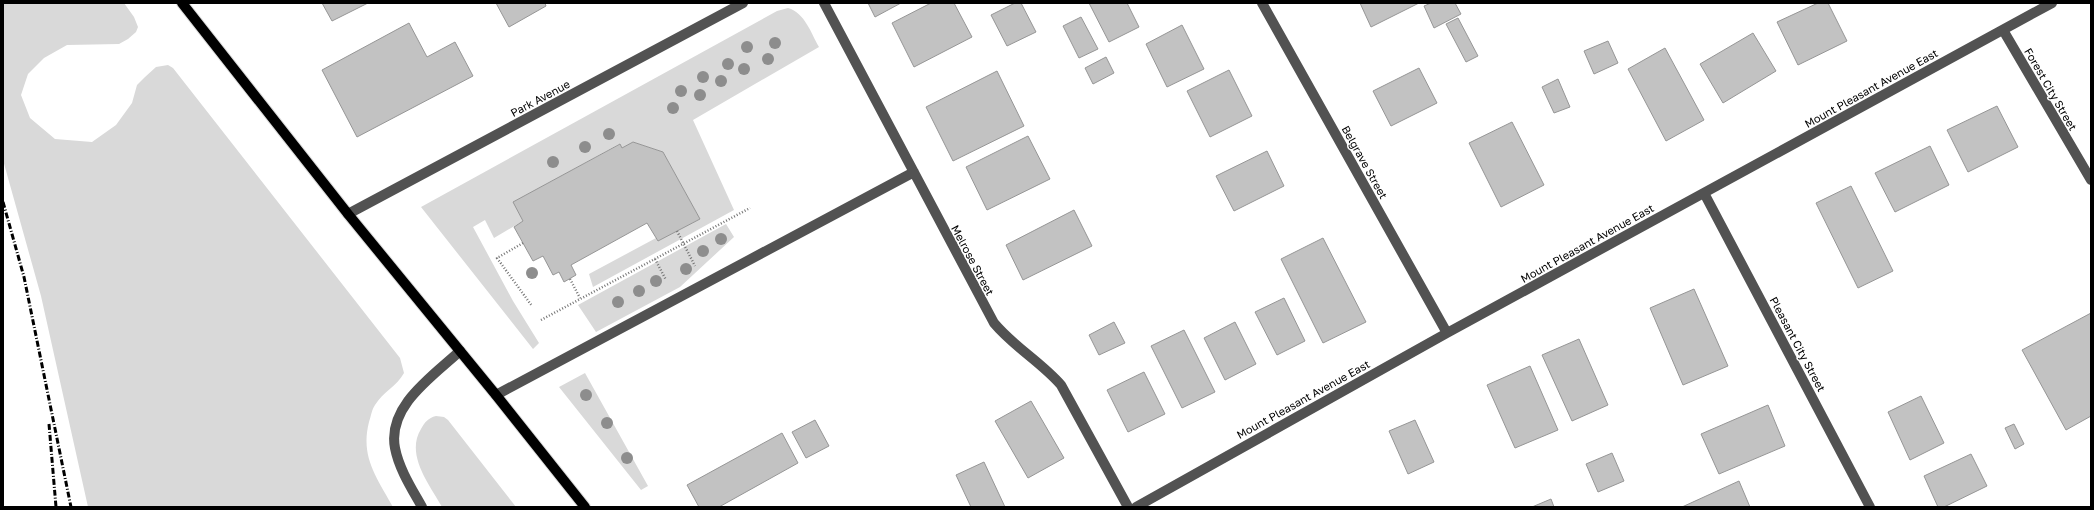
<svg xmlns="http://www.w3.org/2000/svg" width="2094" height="510" viewBox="0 0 2094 510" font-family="'Golos Text',sans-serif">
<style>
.green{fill:#d9d9d9}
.building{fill:#c2c2c2;stroke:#969696}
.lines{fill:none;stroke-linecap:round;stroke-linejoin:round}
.major-casing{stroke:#dbdbdb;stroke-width:12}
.path{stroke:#747474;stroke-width:2.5;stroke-dasharray:1 2;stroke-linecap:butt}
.minor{stroke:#525252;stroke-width:10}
.major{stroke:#000;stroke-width:10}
.rail{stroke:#000;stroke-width:3;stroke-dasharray:6 2 1 2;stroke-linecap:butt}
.tree{fill:#8d8d8d}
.labels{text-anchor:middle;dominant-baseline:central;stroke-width:3;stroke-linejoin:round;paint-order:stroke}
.street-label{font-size:11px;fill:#000;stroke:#fff}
</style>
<rect width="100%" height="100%" fill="#fff"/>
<path class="green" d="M 3,3 L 124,3 L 134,17 L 138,27 L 136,32 L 128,39 L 119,44 L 67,45 L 44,58 L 28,74 L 21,95 L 30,118 L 55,139 L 92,142 L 116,125 L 132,103 L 137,85 L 145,77 L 156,67 L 168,65 L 173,68 L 400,358 L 404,373 C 397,386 383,392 375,405 C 372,409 371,416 369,422 C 360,457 377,478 393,507 L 88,507 L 41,296 L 3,160 Z
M 788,8 C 805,13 811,33 819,47 L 693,120 L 734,210 L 593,287 L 589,274 L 656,238 L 658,241 L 700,219 L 663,152 L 633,142 L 622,148 L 619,144 L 514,202 L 523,221 L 494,238 L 485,220 L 473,227 L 513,301 L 539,343 L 533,349 L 421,207 L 777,11 Z
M 726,224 L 734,237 L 680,287 L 596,332 L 578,305 Z
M 585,373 L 648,486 L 641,490 L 559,387 Z
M 436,416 L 444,417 L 448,420 L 516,507 L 442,507 C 430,485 405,455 421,429 C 425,422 428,418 436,416 Z"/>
<path class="building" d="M 322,3 L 368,3 L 332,21 Z
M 496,3 L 545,3 L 546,6 L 509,27 Z
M 868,3 L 901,3 L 875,17 Z
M 931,3 L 954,3 L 972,37 L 914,67 L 892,23 Z
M 1015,3 L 1021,3 L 1036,32 L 1007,46 L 991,15 Z
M 1089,3 L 1127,3 L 1139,27 L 1109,42 Z
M 1360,3 L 1419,3 L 1371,27 Z
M 1431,3 L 1455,3 L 1461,14 L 1434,28 L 1424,6 Z
M 1818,3 L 1828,3 L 1847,41 L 1798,65 L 1777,22 Z
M 1081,17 L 1098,49 L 1079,58 L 1063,26 Z
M 1458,18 L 1478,56 L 1466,62 L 1446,24 Z
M 409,23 L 427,57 L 455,42 L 473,76 L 357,137 L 322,70 Z
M 1182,25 L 1204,69 L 1167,87 L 1146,44 Z
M 1753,33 L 1776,71 L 1723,103 L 1700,64 Z
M 1608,41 L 1618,63 L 1594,74 L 1584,51 Z
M 1665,48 L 1704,120 L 1666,141 L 1628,69 Z
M 1106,57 L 1114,73 L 1093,84 L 1085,68 Z
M 1419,68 L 1437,103 L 1391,126 L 1373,91 Z
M 1229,70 L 1252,116 L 1210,137 L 1187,91 Z
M 997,71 L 1024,126 L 953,161 L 926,107 Z
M 1558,79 L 1570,107 L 1554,113 L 1542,87 Z
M 1997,106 L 2018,147 L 1968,172 L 1947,130 Z
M 1512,122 L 1544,185 L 1501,207 L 1469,143 Z
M 1028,136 L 1050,179 L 987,210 L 966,167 Z
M 633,142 L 663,152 L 700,219 L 658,241 L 647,223 L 571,265 L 576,275 L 564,282 L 559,272 L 553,275 L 543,256 L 533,261 L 514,227 L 523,221 L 513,202 L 620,144 L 622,148 Z
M 1930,146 L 1949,185 L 1895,212 L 1875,173 Z
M 1267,151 L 1284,186 L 1234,211 L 1216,176 Z
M 1851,186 L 1893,271 L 1858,288 L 1816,203 Z
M 1074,210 L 1092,246 L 1023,280 L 1006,245 Z
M 1323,238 L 1366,322 L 1323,343 L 1281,259 Z
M 1694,289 L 1728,366 L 1683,385 L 1650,308 Z
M 1284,298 L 1305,341 L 1277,355 L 1255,312 Z
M 2091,313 L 2091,416 L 2066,430 L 2022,350 Z
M 1114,322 L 1125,343 L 1099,355 L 1089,335 Z
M 1235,322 L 1256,364 L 1225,380 L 1204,338 Z
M 1184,330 L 1215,392 L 1182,408 L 1151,346 Z
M 1579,339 L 1608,405 L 1572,421 L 1542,355 Z
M 1530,366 L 1558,430 L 1515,448 L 1487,385 Z
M 1144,372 L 1165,414 L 1128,432 L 1107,390 Z
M 1921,396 L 1944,443 L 1910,460 L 1888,412 Z
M 1031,401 L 1064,458 L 1028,478 L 995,421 Z
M 1768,405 L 1785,446 L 1719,474 L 1701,434 Z
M 815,420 L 829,446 L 806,458 L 792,432 Z
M 1415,420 L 1434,462 L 1408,474 L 1389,431 Z
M 2014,424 L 2024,444 L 2015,449 L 2005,428 Z
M 782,433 L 798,463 L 719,507 L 699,507 L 687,485 Z
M 1612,453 L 1624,481 L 1598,492 L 1586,464 Z
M 1971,454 L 1987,486 L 1944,507 L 1938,507 L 1924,476 Z
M 984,462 L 1005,507 L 971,507 L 956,475 Z
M 1739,481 L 1750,507 L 1682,507 Z
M 1551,499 L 1554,507 L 1532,507 Z"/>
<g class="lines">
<g class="major-casing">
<path id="major" d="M 182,3 L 348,214 L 496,395 L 585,507"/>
</g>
<path class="path" d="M 677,231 L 695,266
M 523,243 L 497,258 L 532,306
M 655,259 L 666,280
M 570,279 L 580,298
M 541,320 L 750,208"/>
<path class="minor" d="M 824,3 L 994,323 C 1014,347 1041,362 1061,385 L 1128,507
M 1262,3 L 1447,333
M 2003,30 L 2091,180
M 1704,193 L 1870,507
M 348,214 L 743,3
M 496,395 L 914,172
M 422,507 C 412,489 399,469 395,448 C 387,406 433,376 460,351
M 1136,507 L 1447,333 L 2052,3"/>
<use href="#major" class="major"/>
<path class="rail" d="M 3,202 L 24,277 L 71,507
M 49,424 L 56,507"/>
</g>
<g class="tree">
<circle cx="775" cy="43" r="6"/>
<circle cx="747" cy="47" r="6"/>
<circle cx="768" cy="59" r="6"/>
<circle cx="728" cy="64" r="6"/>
<circle cx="744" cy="69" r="6"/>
<circle cx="703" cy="77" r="6"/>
<circle cx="721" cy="81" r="6"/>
<circle cx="681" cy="91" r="6"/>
<circle cx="700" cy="95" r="6"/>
<circle cx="673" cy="108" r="6"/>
<circle cx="609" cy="134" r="6"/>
<circle cx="585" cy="147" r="6"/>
<circle cx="553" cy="162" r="6"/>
<circle cx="721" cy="239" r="6"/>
<circle cx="703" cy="251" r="6"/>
<circle cx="686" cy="269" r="6"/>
<circle cx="532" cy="273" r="6"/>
<circle cx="656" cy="281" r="6"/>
<circle cx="639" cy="291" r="6"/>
<circle cx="618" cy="302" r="6"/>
<circle cx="586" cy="395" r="6"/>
<circle cx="607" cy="423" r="6"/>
<circle cx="627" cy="458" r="6"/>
</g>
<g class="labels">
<g class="street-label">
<text transform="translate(1871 88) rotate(-29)">Mount Pleasant Avenue East</text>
<text transform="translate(2051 89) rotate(60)">Forest City Street</text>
<text transform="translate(540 98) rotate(-28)">Park Avenue</text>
<text transform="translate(1365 162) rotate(61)">Belgrave Street</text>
<text transform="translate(1587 243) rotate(-29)">Mount Pleasant Avenue East</text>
<text transform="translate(973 260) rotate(62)">Melrose Street</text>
<text transform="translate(1798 344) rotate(62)">Pleasant City Street</text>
<text transform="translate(1303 399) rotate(-29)">Mount Pleasant Avenue East</text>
</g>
</g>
<rect width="2094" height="510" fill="none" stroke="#000000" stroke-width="8"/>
</svg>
